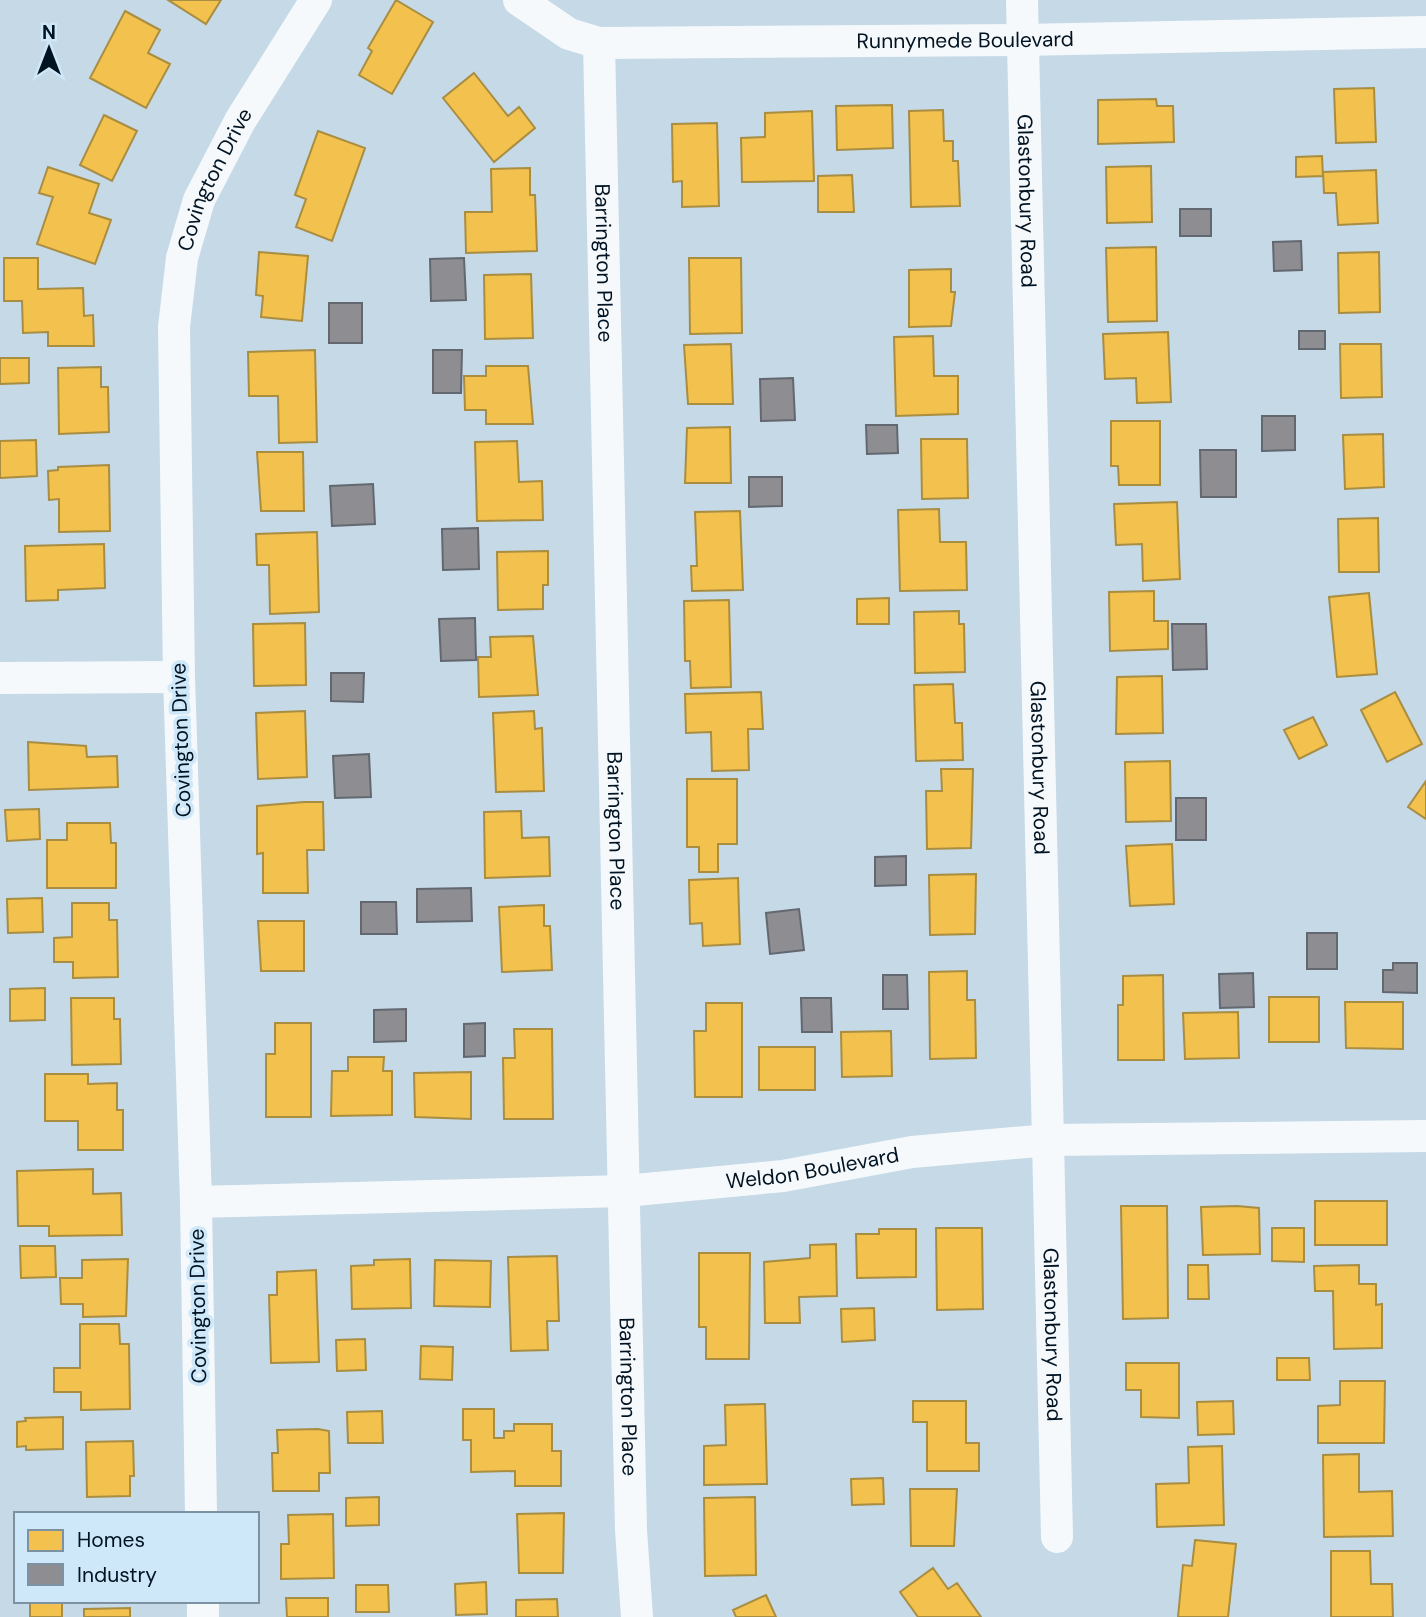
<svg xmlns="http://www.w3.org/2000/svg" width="1426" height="1617" viewBox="0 0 1426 1617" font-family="'DM Sans',sans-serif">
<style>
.homes{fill:#f2c14e;stroke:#a98d41;stroke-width:2}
.industry{fill:#8d8d92;stroke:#636870;stroke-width:2}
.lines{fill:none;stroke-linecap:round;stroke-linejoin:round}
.minor{stroke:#f6f9fb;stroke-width:32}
.labels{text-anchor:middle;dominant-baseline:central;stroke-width:7;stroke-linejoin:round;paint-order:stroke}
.street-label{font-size:21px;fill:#001322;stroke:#cee7f9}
</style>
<rect width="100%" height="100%" fill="#c5d9e7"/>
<path class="homes" d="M 168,0 L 221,0 L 206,24 Z
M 396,0 L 433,22 L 392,94 L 359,75 L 372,51 L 368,48 Z
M 125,11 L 160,30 L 148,53 L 170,64 L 146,108 L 90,78 Z
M 474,73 L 508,116 L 519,107 L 535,128 L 494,162 L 443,98 Z
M 1374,88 L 1376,142 L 1336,143 L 1334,89 Z
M 1156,99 L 1157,106 L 1173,106 L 1174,142 L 1098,144 L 1098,100 Z
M 892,105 L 893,148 L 837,150 L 836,106 Z
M 943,110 L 944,141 L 953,141 L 953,161 L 958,161 L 960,206 L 911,207 L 909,111 Z
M 812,111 L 814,181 L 742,182 L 741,138 L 765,137 L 765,113 Z
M 104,115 L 137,131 L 112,181 L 80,165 Z
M 717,123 L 719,206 L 682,207 L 682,181 L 673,182 L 672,124 Z
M 318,131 L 365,148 L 332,241 L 296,227 L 306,199 L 295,195 Z
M 1322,156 L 1323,176 L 1296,177 L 1296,157 Z
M 1151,166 L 1152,222 L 1107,223 L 1106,167 Z
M 48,167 L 99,184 L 89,213 L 111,220 L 95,264 L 37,244 L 53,197 L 39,193 Z
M 530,168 L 530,195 L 535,195 L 537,251 L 466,253 L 465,212 L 492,212 L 491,169 Z
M 1376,170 L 1378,223 L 1338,225 L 1336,193 L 1324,193 L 1323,172 Z
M 852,175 L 854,212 L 818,212 L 818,176 Z
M 1156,247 L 1157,321 L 1108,322 L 1106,248 Z
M 259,252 L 308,256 L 302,321 L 261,317 L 263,296 L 256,295 Z
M 1379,252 L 1380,312 L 1339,313 L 1338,253 Z
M 4,258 L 38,258 L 38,289 L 83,288 L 84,316 L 93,315 L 94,346 L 48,346 L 48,332 L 23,333 L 22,301 L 4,301 Z
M 689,258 L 741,258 L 742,333 L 690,334 Z
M 951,269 L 951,292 L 955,292 L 951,326 L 909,327 L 909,270 Z
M 531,274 L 533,338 L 485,339 L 484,275 Z
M 1168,332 L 1171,402 L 1137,403 L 1136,378 L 1105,379 L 1103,334 Z
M 933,336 L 934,376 L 958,376 L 958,414 L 896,416 L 894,337 Z
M 731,344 L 733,404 L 688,404 L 684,345 Z
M 1340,344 L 1381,344 L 1382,397 L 1341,398 Z
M 315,350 L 317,442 L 279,443 L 278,396 L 249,396 L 248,352 Z
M 0,358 L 29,358 L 29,383 L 0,384 Z
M 486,366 L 528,366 L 533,424 L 486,424 L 486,410 L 465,410 L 464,376 L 486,376 Z
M 101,367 L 101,387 L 108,387 L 109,432 L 59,434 L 58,368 Z
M 1111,421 L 1160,421 L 1160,485 L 1119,485 L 1118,466 L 1111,466 Z
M 730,427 L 731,483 L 685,483 L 687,428 Z
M 1383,434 L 1384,487 L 1345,489 L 1343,435 Z
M 921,439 L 967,439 L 968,498 L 922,499 Z
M 36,440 L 37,476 L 0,478 L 0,441 Z
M 517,441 L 519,482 L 542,481 L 543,520 L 477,521 L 475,442 Z
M 257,452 L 303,452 L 304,511 L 261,511 Z
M 109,465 L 110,531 L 59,532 L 59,499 L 49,500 L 48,471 L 58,470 L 58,467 Z
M 1177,502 L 1180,579 L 1143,581 L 1142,544 L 1116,545 L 1114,504 Z
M 939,509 L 940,542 L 966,542 L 967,590 L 900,591 L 898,510 Z
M 740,511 L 743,590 L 692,591 L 691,566 L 697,566 L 695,512 Z
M 1378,518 L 1379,572 L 1339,572 L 1338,519 Z
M 317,532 L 319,612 L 270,614 L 269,565 L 257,565 L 256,534 Z
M 104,544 L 105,588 L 58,590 L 58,600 L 26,601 L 25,546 Z
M 548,551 L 548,585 L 543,585 L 543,609 L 498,610 L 497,552 Z
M 1154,591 L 1154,621 L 1168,621 L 1168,649 L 1110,651 L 1109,592 Z
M 1369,593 L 1377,674 L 1337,677 L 1329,597 Z
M 889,598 L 889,624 L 857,624 L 857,599 Z
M 729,600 L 731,687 L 691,688 L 690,661 L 685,661 L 684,601 Z
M 959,611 L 959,624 L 964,624 L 965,672 L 915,673 L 914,612 Z
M 305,623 L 306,685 L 254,686 L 253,624 Z
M 533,636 L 538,695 L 479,697 L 478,657 L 491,657 L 490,637 Z
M 1162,676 L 1163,733 L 1116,734 L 1117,677 Z
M 953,684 L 955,723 L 962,723 L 963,760 L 916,761 L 914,685 Z
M 761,692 L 763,729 L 748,729 L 749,770 L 712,771 L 711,732 L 686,733 L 685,694 Z
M 1395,692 L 1422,744 L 1387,762 L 1361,710 Z
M 305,711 L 307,777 L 258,779 L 256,713 Z
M 534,711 L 535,729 L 542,728 L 544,791 L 496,792 L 493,713 Z
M 1313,717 L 1327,745 L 1299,759 L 1284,730 Z
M 28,742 L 86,746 L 87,757 L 117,756 L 118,787 L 29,790 Z
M 1170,761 L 1171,821 L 1126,822 L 1125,762 Z
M 941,769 L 973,769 L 971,848 L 927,849 L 926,791 L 942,791 Z
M 687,779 L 737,779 L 737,844 L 718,844 L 718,872 L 699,872 L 699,847 L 687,847 Z
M 1426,781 L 1426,819 L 1408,807 Z
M 304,802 L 323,802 L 324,850 L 307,850 L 308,893 L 263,893 L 263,853 L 257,854 L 257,806 Z
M 39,809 L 40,839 L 7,841 L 5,810 Z
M 521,811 L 522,838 L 549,837 L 550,876 L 485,878 L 484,812 Z
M 67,823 L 110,823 L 111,843 L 116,843 L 116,888 L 47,888 L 47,840 L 67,840 Z
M 1172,844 L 1174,904 L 1130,906 L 1126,846 Z
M 976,874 L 975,934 L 930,935 L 929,875 Z
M 738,878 L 740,944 L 703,946 L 702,923 L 690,924 L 689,880 Z
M 42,898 L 43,932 L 8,933 L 7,899 Z
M 72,903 L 109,903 L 109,920 L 117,920 L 118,977 L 73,978 L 73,962 L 54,962 L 54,938 L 72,937 Z
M 544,905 L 544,926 L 550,926 L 552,970 L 502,972 L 499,907 Z
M 258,921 L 304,921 L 304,971 L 261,971 Z
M 967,971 L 967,1000 L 975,1000 L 976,1058 L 930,1059 L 929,972 Z
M 1163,975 L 1164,1060 L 1118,1060 L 1118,1005 L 1123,1005 L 1123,976 Z
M 45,988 L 45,1020 L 10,1021 L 10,989 Z
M 1269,997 L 1319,997 L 1319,1042 L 1269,1042 Z
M 71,998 L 114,998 L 114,1019 L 120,1019 L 121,1064 L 72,1065 Z
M 1345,1002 L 1403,1002 L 1403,1049 L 1346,1048 Z
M 706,1003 L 742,1003 L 742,1097 L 695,1097 L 694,1031 L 706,1031 Z
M 1238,1012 L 1239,1058 L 1185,1059 L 1183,1013 Z
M 275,1023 L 311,1023 L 311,1117 L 266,1117 L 266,1054 L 275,1054 Z
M 514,1029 L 552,1029 L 553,1119 L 504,1119 L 503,1058 L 515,1058 Z
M 891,1031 L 892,1076 L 842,1077 L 841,1032 Z
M 759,1047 L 815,1047 L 815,1090 L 759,1090 Z
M 348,1057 L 384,1057 L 383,1071 L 392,1071 L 392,1115 L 331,1116 L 332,1071 L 348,1071 Z
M 471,1072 L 471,1119 L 415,1117 L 414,1073 Z
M 45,1074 L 88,1074 L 88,1084 L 117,1083 L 117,1110 L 123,1110 L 123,1150 L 78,1150 L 78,1121 L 45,1121 Z
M 93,1169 L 93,1194 L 121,1193 L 122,1235 L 49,1236 L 49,1226 L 18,1226 L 17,1171 Z
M 1315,1201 L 1387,1201 L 1387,1245 L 1315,1245 Z
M 1121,1206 L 1167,1206 L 1168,1318 L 1123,1319 Z
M 1237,1206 L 1259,1208 L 1260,1254 L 1203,1255 L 1201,1207 Z
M 936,1228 L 982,1228 L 983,1309 L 937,1310 Z
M 1272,1228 L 1304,1228 L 1304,1262 L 1272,1261 Z
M 879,1229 L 916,1229 L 916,1277 L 857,1278 L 856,1234 L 879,1234 Z
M 836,1244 L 837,1296 L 799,1297 L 800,1323 L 765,1323 L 764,1262 L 810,1258 L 810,1245 Z
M 20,1246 L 55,1246 L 56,1277 L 21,1278 Z
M 699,1253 L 750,1253 L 749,1359 L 706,1359 L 706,1327 L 699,1327 Z
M 557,1256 L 559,1321 L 547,1321 L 548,1350 L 511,1351 L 508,1257 Z
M 128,1259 L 126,1316 L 83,1317 L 83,1304 L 61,1304 L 60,1278 L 82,1278 L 82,1260 Z
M 410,1259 L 411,1308 L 352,1309 L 351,1266 L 374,1265 L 374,1260 Z
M 435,1260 L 491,1261 L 490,1307 L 434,1306 Z
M 1188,1265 L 1208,1265 L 1209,1299 L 1188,1299 Z
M 1359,1265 L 1359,1284 L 1376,1284 L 1376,1305 L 1382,1304 L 1382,1348 L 1334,1349 L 1333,1291 L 1315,1291 L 1314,1266 Z
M 316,1270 L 319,1362 L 271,1363 L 269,1295 L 277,1295 L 277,1272 Z
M 874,1308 L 875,1340 L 842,1342 L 841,1309 Z
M 80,1324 L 119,1324 L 120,1344 L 129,1344 L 130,1409 L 81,1410 L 81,1392 L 54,1392 L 54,1368 L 80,1368 Z
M 365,1339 L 366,1370 L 337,1371 L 336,1340 Z
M 421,1346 L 453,1347 L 452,1380 L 420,1379 Z
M 1277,1358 L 1309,1358 L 1310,1380 L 1277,1380 Z
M 1126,1363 L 1179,1363 L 1179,1418 L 1141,1417 L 1141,1390 L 1126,1390 Z
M 1340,1381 L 1385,1381 L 1384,1443 L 1318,1443 L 1318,1406 L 1340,1405 Z
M 913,1401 L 966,1401 L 966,1443 L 979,1443 L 979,1471 L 927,1471 L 927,1422 L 913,1422 Z
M 1233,1401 L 1234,1434 L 1198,1435 L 1197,1402 Z
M 765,1404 L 767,1484 L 704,1485 L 704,1446 L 726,1445 L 725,1405 Z
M 463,1409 L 494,1409 L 494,1438 L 504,1438 L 504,1431 L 514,1431 L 514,1424 L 552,1424 L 552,1451 L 561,1451 L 561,1486 L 515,1486 L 515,1471 L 471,1472 L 471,1440 L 463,1440 Z
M 382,1411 L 383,1443 L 348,1443 L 347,1412 Z
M 63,1417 L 63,1449 L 26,1450 L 26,1446 L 17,1447 L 17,1422 L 26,1421 L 25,1418 Z
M 318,1429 L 329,1431 L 330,1473 L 319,1473 L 319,1491 L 273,1491 L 272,1453 L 278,1453 L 277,1430 Z
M 133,1441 L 134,1476 L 130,1476 L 130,1496 L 87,1497 L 86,1442 Z
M 1222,1446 L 1224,1525 L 1157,1527 L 1156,1484 L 1189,1483 L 1188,1447 Z
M 1359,1454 L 1359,1492 L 1392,1491 L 1393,1536 L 1324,1537 L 1323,1455 Z
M 883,1478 L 884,1504 L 852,1505 L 851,1479 Z
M 910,1489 L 957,1489 L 954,1546 L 911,1546 Z
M 379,1497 L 379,1525 L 346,1526 L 346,1498 Z
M 755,1497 L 756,1575 L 705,1576 L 704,1498 Z
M 564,1513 L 563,1573 L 519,1573 L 517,1514 Z
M 333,1514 L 334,1578 L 281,1579 L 281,1544 L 289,1544 L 288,1515 Z
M 1195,1540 L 1236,1544 L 1228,1617 L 1178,1617 L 1183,1565 L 1192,1566 Z
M 1331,1551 L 1370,1551 L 1371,1584 L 1392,1584 L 1393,1617 L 1331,1617 Z
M 933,1568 L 948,1589 L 957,1583 L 981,1617 L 918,1617 L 900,1592 Z
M 486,1582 L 487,1614 L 456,1615 L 455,1584 Z
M 356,1585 L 388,1585 L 389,1612 L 356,1612 Z
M 766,1595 L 776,1617 L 736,1617 L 733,1610 Z
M 286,1598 L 328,1598 L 328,1617 L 287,1617 Z
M 557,1599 L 558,1617 L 516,1617 L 516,1600 Z
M 30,1601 L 62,1601 L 62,1617 L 30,1617 Z
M 130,1608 L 130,1617 L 84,1617 L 84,1609 Z"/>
<path class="industry" d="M 1180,209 L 1211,209 L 1211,236 L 1180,236 Z
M 1301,241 L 1302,270 L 1274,271 L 1273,242 Z
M 464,258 L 466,300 L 431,301 L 430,259 Z
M 329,303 L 362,303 L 362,343 L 329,343 Z
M 1299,331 L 1325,331 L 1325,349 L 1299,349 Z
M 433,350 L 462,350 L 461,393 L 433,393 Z
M 793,378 L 795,420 L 761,421 L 760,379 Z
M 1262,416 L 1295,416 L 1295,450 L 1262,451 Z
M 866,425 L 897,425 L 898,453 L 867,454 Z
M 1200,450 L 1236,450 L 1236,497 L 1201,497 Z
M 749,477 L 782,477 L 782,506 L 749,507 Z
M 373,484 L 375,524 L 332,526 L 330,486 Z
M 478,528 L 479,569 L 443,570 L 442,529 Z
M 475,618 L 476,660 L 441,661 L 439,619 Z
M 1172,624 L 1206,624 L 1207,669 L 1173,670 Z
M 331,673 L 364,673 L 363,702 L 331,701 Z
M 369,754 L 371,797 L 335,798 L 333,756 Z
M 1176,798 L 1206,798 L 1206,840 L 1176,840 Z
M 906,856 L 906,885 L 875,886 L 875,857 Z
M 471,888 L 472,921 L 417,922 L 417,889 Z
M 361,902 L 396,902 L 397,934 L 361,934 Z
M 799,909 L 804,950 L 770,954 L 766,913 Z
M 1307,933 L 1337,933 L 1337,969 L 1307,969 Z
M 1393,963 L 1417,963 L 1417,993 L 1383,992 L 1383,970 L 1393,970 Z
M 1253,973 L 1254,1007 L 1220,1008 L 1219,974 Z
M 883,975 L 907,975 L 908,1009 L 883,1009 Z
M 801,998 L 831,998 L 832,1032 L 802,1032 Z
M 406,1009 L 406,1041 L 374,1042 L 374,1010 Z
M 485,1023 L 485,1056 L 464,1057 L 464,1024 Z"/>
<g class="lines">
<g class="minor">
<path id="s1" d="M 519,0 L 569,34 L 599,43 L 1022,40 L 1426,32"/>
<path id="s2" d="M 1022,0 L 1057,1537"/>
<path id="s3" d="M 599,43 L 631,1530 L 637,1617"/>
<path d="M 0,678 L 179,677"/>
<path id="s4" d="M 196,1202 L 625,1191 L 783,1176 L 912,1152 L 1048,1140 L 1426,1136"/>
<path id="s5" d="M 201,1514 L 196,1202 L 179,677 L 174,327 L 182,258 L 199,200 L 240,121 L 316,0"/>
<path d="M 203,1601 L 203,1617"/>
</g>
</g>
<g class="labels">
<g class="street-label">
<text stroke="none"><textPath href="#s1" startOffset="458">Runnymede Boulevard</textPath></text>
<text stroke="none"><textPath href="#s5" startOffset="1342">Covington Drive</textPath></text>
<text stroke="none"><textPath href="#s2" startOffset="201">Glastonbury Road</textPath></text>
<text stroke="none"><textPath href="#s3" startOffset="220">Barrington Place</textPath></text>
<text transform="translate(181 740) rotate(-92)">Covington Drive</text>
<text stroke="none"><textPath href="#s2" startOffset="768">Glastonbury Road</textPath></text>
<text stroke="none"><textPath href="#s3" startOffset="788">Barrington Place</textPath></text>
<text stroke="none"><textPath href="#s4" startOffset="618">Weldon Boulevard</textPath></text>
<text transform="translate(198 1306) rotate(-91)">Covington Drive</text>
<text stroke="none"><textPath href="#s2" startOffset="1335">Glastonbury Road</textPath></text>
<text stroke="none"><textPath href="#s3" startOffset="1354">Barrington Place</textPath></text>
</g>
</g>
<rect x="14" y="1512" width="245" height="91" fill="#cee7f9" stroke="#7c92a3" stroke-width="2"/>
<rect x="28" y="1530" width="35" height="21" fill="#f2c14e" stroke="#7c92a3" stroke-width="2"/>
<text x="77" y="1547" font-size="21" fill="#001322">Homes</text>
<rect x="28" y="1564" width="35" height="21" fill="#8d8d92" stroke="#7c92a3" stroke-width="2"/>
<text x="77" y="1582" font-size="21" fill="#001322">Industry</text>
<g transform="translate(49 49)" stroke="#cee7f9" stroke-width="5" paint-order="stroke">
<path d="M0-5L12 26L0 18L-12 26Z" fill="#001322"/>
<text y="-10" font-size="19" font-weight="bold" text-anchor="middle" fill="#001322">N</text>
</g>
</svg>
